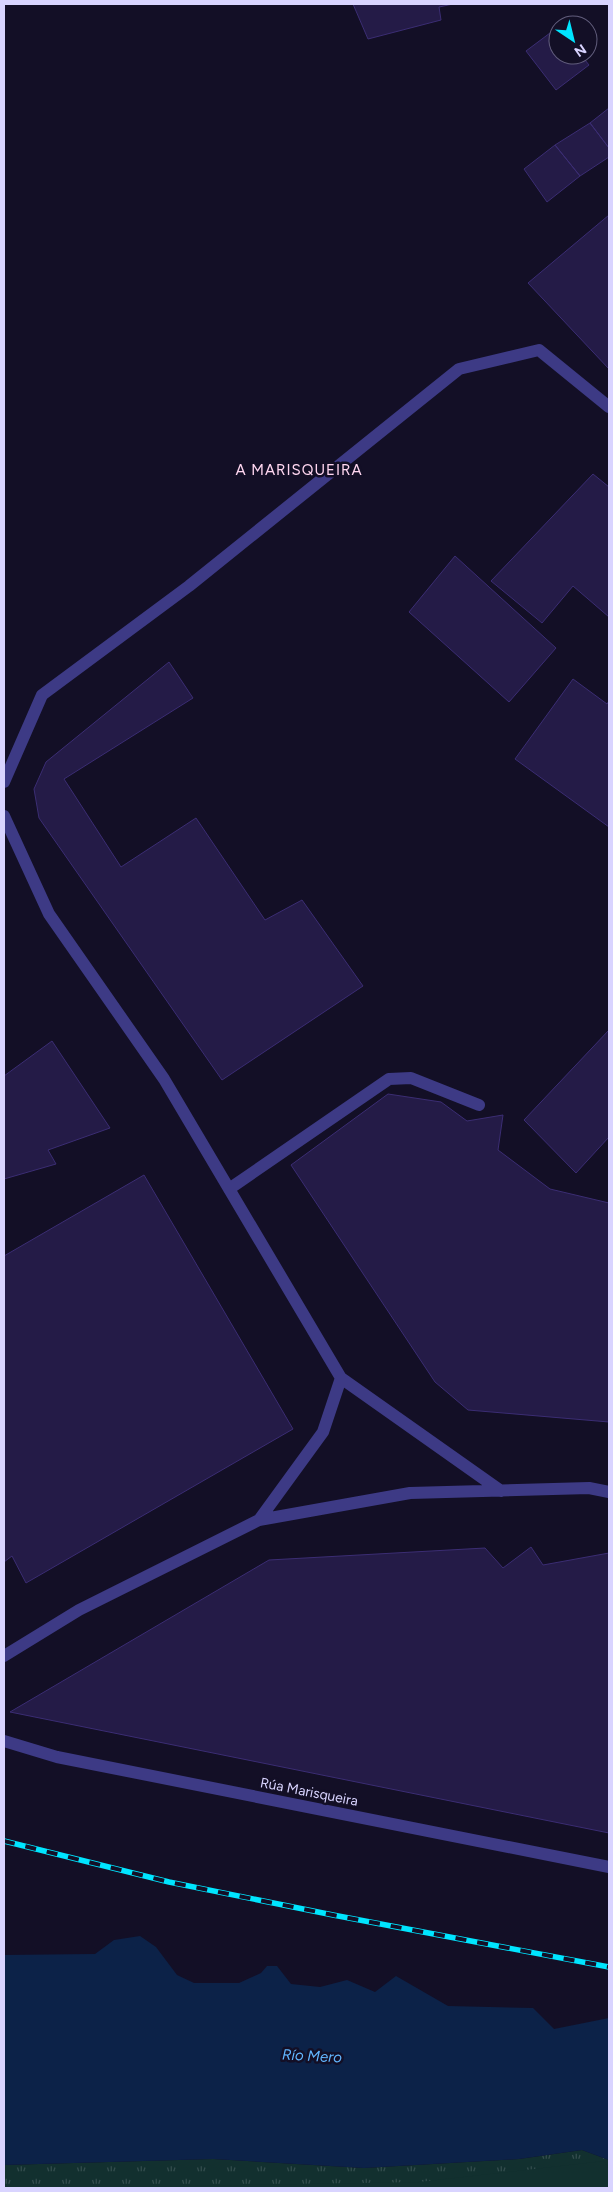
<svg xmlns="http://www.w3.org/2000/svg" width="613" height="2192" viewBox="0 0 613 2192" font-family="Figtree,sans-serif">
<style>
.grass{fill:url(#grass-tufts)}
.green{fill:#12302f}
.water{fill:#0c2248}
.building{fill:#241b47;stroke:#3b2d73}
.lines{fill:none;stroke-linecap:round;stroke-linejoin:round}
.service{stroke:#3d3a85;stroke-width:12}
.rail-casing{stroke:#00e5ff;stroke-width:5.5}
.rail{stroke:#130f26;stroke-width:4;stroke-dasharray:11;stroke-linecap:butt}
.labels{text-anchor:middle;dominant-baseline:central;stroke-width:5;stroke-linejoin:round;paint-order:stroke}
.street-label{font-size:14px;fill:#d9d4ff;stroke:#130f26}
.neighbourhood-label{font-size:15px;letter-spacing:1px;fill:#ffd6f0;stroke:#130f26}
.water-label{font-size:15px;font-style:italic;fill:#62b6ff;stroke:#130f26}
</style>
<defs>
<pattern id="grass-tufts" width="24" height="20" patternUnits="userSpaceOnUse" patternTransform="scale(1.25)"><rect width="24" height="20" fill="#12302f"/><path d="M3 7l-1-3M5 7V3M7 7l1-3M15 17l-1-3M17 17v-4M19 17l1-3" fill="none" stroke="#344d4e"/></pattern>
</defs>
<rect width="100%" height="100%" fill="#130f26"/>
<path class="grass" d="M 582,2150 L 609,2160 L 609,2188 L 4,2188 L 4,2165 L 213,2159 L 364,2168 L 519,2159 Z"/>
<path class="green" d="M 604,2161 L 609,2169 L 609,2188 L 72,2188 L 419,2182 Z"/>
<path class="water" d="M 140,1936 L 156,1947 L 177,1975 L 194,1983 L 239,1983 L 261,1973 L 267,1966 L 277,1966 L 291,1984 L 320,1987 L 347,1980 L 375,1992 L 396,1976 L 448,2006 L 533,2008 L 554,2029 L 609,2018 L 609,2160 L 582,2150 L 519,2159 L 364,2168 L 213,2159 L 4,2165 L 4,1955 L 95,1954 L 114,1940 Z"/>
<path class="building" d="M 353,4 L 453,4 L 439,7 L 441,20 L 368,39 Z
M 558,27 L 558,55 L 581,55 L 589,65 L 556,90 L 526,51 Z
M 609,108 L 609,148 L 590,123 Z
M 590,123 L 609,148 L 609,157 L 580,176 L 555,145 Z
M 555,145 L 580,176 L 547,202 L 524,169 Z
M 609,215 L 609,369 L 528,283 Z
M 593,474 L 609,487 L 609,617 L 573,586 L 542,623 L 491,581 Z
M 455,556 L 556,648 L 509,702 L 409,612 Z
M 169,662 L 193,698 L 64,779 L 121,867 L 196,818 L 265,920 L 302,900 L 363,986 L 222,1080 L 39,818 L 34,789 L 46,762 Z
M 573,679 L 607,704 L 609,701 L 609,827 L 515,759 Z
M 609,1030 L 609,1137 L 576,1173 L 524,1120 Z
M 52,1041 L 110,1128 L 48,1150 L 56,1164 L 4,1179 L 4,1076 Z
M 388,1094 L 441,1102 L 467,1121 L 503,1115 L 498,1150 L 550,1189 L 609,1203 L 609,1422 L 468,1410 L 435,1382 L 291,1165 Z
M 144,1175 L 293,1429 L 26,1583 L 12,1556 L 4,1562 L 4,1256 Z
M 531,1547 L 543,1565 L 609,1553 L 609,1833 L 10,1712 L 269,1560 L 485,1548 L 503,1568 Z"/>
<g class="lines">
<path class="service" d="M 4,782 L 42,695 L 189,586 L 459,369 L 539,350 L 609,407
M 4,816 L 49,914 L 164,1079 L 341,1378 L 501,1491
M 229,1189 L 389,1079 L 411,1078 L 479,1105
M 259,1520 L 323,1432 L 341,1378
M 4,1656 L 79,1610 L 259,1520 L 410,1493 L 589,1488 L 609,1492
M 4,1741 L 57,1757 L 609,1867"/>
<g class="rail-casing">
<path id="rail" d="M 4,1841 L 169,1882 L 333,1915 L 609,1967"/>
</g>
<use href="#rail" class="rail"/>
</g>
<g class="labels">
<g class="street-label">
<text transform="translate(309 1792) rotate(11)">Rúa Marisqueira</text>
</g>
<g class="neighbourhood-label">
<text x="299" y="470">A MARISQUEIRA</text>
</g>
<g class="water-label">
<text transform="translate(312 2056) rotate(3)">Río Mero</text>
</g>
</g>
<rect width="613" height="2192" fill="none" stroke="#d9d4ff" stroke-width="10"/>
<g transform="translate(573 40) rotate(145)"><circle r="24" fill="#130f26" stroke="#625e7d"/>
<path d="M0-4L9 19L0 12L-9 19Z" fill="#00e5ff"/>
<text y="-8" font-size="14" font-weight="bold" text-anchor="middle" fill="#d9d4ff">N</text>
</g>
</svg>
